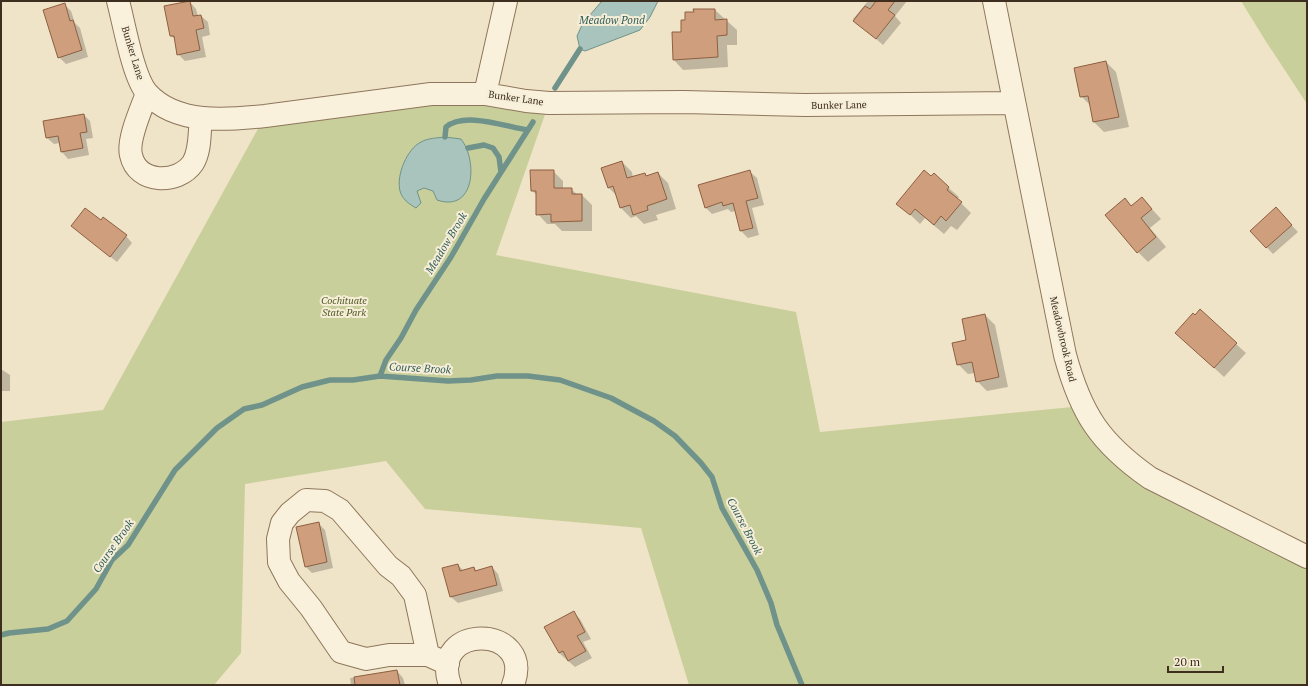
<svg xmlns="http://www.w3.org/2000/svg" width="1308" height="686" viewBox="0 0 1308 686" font-family="'PT Serif',serif">
<style>
.green{fill:#c9cf9b}
.water{fill:#a9c4bc;stroke:#6f938a}
.shadow{fill:#0003}
.lines{fill:none;stroke-linecap:round;stroke-linejoin:round}
.stream{stroke:#6f938a;stroke-width:5.5}
.building{fill:#cf9f7d;stroke:#8d5f41}
.minor-casing{stroke:#8d765c;stroke-width:24}
.minor{stroke:#faf1dc;stroke-width:22}
.labels{text-anchor:middle;dominant-baseline:central;stroke-width:4;stroke-linejoin:round;paint-order:stroke}
.street-label{font-size:10px;fill:#3d2e20;stroke:#f7eed8}
.park-label{font-size:10px;font-style:italic;fill:#4d5a26;stroke:#f7eed8}
.water-label{font-size:11px;font-style:italic;fill:#2f5d5a;stroke:#f7eed8}
</style>
<rect width="100%" height="100%" fill="#f0e4c8"/>
<path class="green" d="M 1241,1 L 1307,1 L 1307,104 L 1265,40 Z
M 431,94 L 549,103 L 496,255 L 796,312 L 820,432 L 1082,406 L 1110,446 L 1307,557 L 1307,685 L 689,685 L 641,528 L 425,509 L 386,461 L 245,484 L 241,653 L 214,685 L 1,685 L 1,422 L 103,410 L 265,116 Z"/>
<path class="water" d="M 602,1 L 658,1 L 650,17 L 640,30 L 585,51 L 580,49 L 577,36 L 583,23 Z
M 445,137 L 461,139 C 478,161 475,213 437,200 L 433,191 L 424,188 L 417,191 L 421,203 L 416,208 C 409,204 402,199 400,191 C 396,175 407,149 421,142 C 428,138 437,138 445,137 Z"/>
<path class="shadow" d="M 868,1 L 907,1 L 895,16 L 901,23 L 883,45 L 853,19 Z
M 190,2 L 196,9 L 198,16 L 201,16 L 208,22 L 210,35 L 202,37 L 206,57 L 185,61 L 178,54 L 176,40 L 171,36 Z
M 64,4 L 71,11 L 75,23 L 80,28 L 88,57 L 66,64 L 59,57 Z
M 715,10 L 737,30 L 737,45 L 727,45 L 728,67 L 683,70 L 674,60 L 682,33 Z
M 1106,62 L 1116,72 L 1129,127 L 1104,132 L 1094,122 L 1091,106 L 1081,96 Z
M 84,115 L 90,121 L 93,138 L 86,139 L 89,155 L 68,159 L 62,152 L 60,143 L 54,144 L 47,138 L 44,122 Z
M 622,162 L 632,172 L 633,178 L 645,174 L 648,177 L 658,173 L 668,183 L 676,209 L 656,215 L 658,220 L 644,224 L 636,216 L 631,218 L 621,208 L 617,196 L 608,187 Z
M 553,171 L 563,181 L 563,189 L 571,189 L 578,195 L 582,195 L 592,205 L 592,231 L 562,231 L 555,224 L 547,224 L 538,214 L 537,196 L 532,190 Z
M 750,172 L 757,178 L 764,205 L 752,208 L 759,235 L 748,238 L 741,231 L 736,211 L 731,212 L 728,209 L 712,214 L 705,207 Z
M 934,175 L 959,197 L 957,199 L 971,213 L 957,230 L 951,226 L 944,234 L 925,218 L 920,224 L 898,203 Z
M 1142,198 L 1161,219 L 1150,228 L 1166,247 L 1148,262 L 1138,252 L 1125,200 L 1132,207 Z
M 1282,215 L 1298,232 L 1273,254 L 1251,231 Z
M 101,222 L 126,236 L 132,243 L 117,262 L 72,226 Z
M 985,315 L 995,325 L 1008,387 L 987,391 L 977,381 L 975,373 L 968,374 L 958,364 Z
M 1195,316 L 1236,344 L 1246,353 L 1224,377 L 1186,342 Z
M 1,369 L 10,375 L 10,391 L 1,391 Z
M 318,523 L 325,530 L 333,568 L 312,573 L 305,566 Z
M 458,565 L 464,571 L 474,568 L 477,571 L 492,567 L 498,574 L 503,591 L 458,603 L 451,597 Z
M 573,612 L 580,619 L 591,639 L 583,642 L 592,658 L 575,667 L 559,653 Z
M 397,671 L 403,678 L 405,685 L 351,685 L 350,678 Z"/>
<g class="lines">
<path class="stream" d="M 555,88 L 580,49
M 445,137 L 446,127 C 465,111 506,127 528,130
M 468,148 L 484,145 L 493,148 L 499,157 L 501,172
M 380,376 L 386,360 L 401,338 L 416,310 L 451,257 L 484,199 L 533,122
M 1,635 L 9,633 L 48,629 L 67,621 L 96,589 L 112,560 L 128,545 L 175,470 L 217,428 L 244,409 L 262,405 L 302,387 L 330,380 L 353,380 L 380,376 L 448,381 L 471,380 L 497,376 L 528,376 L 560,380 L 611,398 L 654,421 L 675,436 L 701,463 L 712,477 L 722,508 L 757,570 L 771,603 L 777,625 L 802,685"/>
</g>
<path class="building" d="M 190,1 L 193,16 L 201,15 L 204,28 L 196,30 L 200,50 L 177,55 L 174,36 L 170,36 L 164,6 Z
M 876,1 L 895,1 L 888,10 L 895,15 L 876,39 L 853,21 L 865,6 L 870,9 Z
M 65,3 L 70,21 L 73,20 L 82,50 L 58,58 L 43,10 Z
M 693,9 L 715,9 L 715,20 L 727,19 L 727,35 L 717,36 L 718,57 L 673,60 L 672,32 L 681,32 L 681,20 L 685,20 L 685,12 L 694,12 Z
M 1106,61 L 1119,117 L 1093,122 L 1088,96 L 1080,97 L 1074,68 Z
M 84,114 L 87,132 L 80,133 L 83,148 L 61,152 L 58,136 L 46,138 L 43,121 Z
M 622,161 L 627,178 L 645,173 L 646,176 L 658,172 L 667,199 L 647,206 L 648,210 L 633,215 L 630,205 L 620,208 L 613,186 L 608,188 L 601,168 Z
M 530,170 L 554,170 L 554,188 L 572,188 L 572,194 L 582,194 L 582,221 L 551,222 L 551,214 L 536,215 L 536,191 L 531,191 Z
M 750,170 L 758,198 L 746,201 L 753,228 L 740,231 L 733,203 L 723,206 L 722,202 L 705,208 L 698,185 Z
M 924,170 L 931,176 L 934,173 L 949,187 L 947,190 L 962,202 L 946,221 L 941,216 L 934,225 L 915,209 L 910,215 L 896,204 Z
M 1142,197 L 1152,209 L 1141,218 L 1156,237 L 1137,253 L 1105,215 L 1125,198 L 1131,206 Z
M 1276,207 L 1292,225 L 1266,248 L 1250,231 Z
M 85,208 L 101,220 L 103,217 L 127,235 L 110,257 L 71,226 Z
M 1200,309 L 1237,343 L 1214,368 L 1175,333 L 1193,313 L 1195,315 Z
M 985,314 L 999,377 L 976,382 L 972,362 L 957,365 L 952,343 L 966,340 L 962,319 Z
M 319,522 L 327,562 L 305,567 L 296,527 Z
M 458,564 L 460,571 L 474,567 L 475,571 L 492,566 L 497,585 L 450,597 L 442,568 Z
M 574,611 L 585,632 L 577,636 L 586,651 L 568,661 L 563,651 L 559,653 L 544,627 Z
M 397,670 L 400,685 L 355,685 L 354,677 Z"/>
<g class="lines">
<g class="minor-casing">
<path id="minor" d="M 118,1 C 124,23 133,77 147,93 C 176,125 227,120 265,116 L 431,94 L 485,94 L 526,101 L 549,103 L 684,102 L 805,105 L 1014,103
M 994,1 L 1065,355 C 1081,414 1100,443 1150,478 L 1307,557
M 147,93 C 142,108 127,139 131,155 C 137,184 178,185 193,163 C 201,150 199,132 201,118
M 485,94 L 506,1
M 428,655 L 415,595 L 401,576 L 388,566 L 340,510 L 325,501 L 306,500 L 290,513 L 282,523 L 278,539 L 279,562 L 289,581 L 311,608 L 341,652 L 366,659 L 389,655 L 428,655 L 448,664
M 450,685 C 428,622 536,624 513,685"/>
</g>
<use href="#minor" class="minor"/>
</g>
<g class="labels">
<g class="street-label">
<text transform="translate(133 53) rotate(73)">Bunker Lane</text>
<text transform="translate(516 98) rotate(8)">Bunker Lane</text>
<text transform="translate(839 105) rotate(-1)">Bunker Lane</text>
<text transform="translate(1063 339) rotate(77)">Meadowbrook Road</text>
</g>
<g class="park-label">
<text x="344" y="300">Cochituate<tspan x="344" dy="12">State Park</tspan></text>
</g>
<g class="water-label">
<text x="612" y="20">Meadow Pond</text>
<text transform="translate(446 243) rotate(-59)">Meadow Brook</text>
<text transform="translate(420 368) rotate(3)">Course Brook</text>
<text transform="translate(745 526) rotate(62)">Course Brook</text>
<text transform="translate(113 546) rotate(-55)">Course Brook</text>
</g>
</g>
<rect width="1308" height="686" fill="none" stroke="#3d2e20" stroke-width="4"/>
<path d="M1168 666v6h55v-6" fill="none" stroke="#3d2e20" stroke-width="2"/>
<text x="1174" y="666" font-size="12" fill="#3d2e20" stroke="#f7eed8" stroke-width="3" paint-order="stroke">20 m</text>
</svg>
